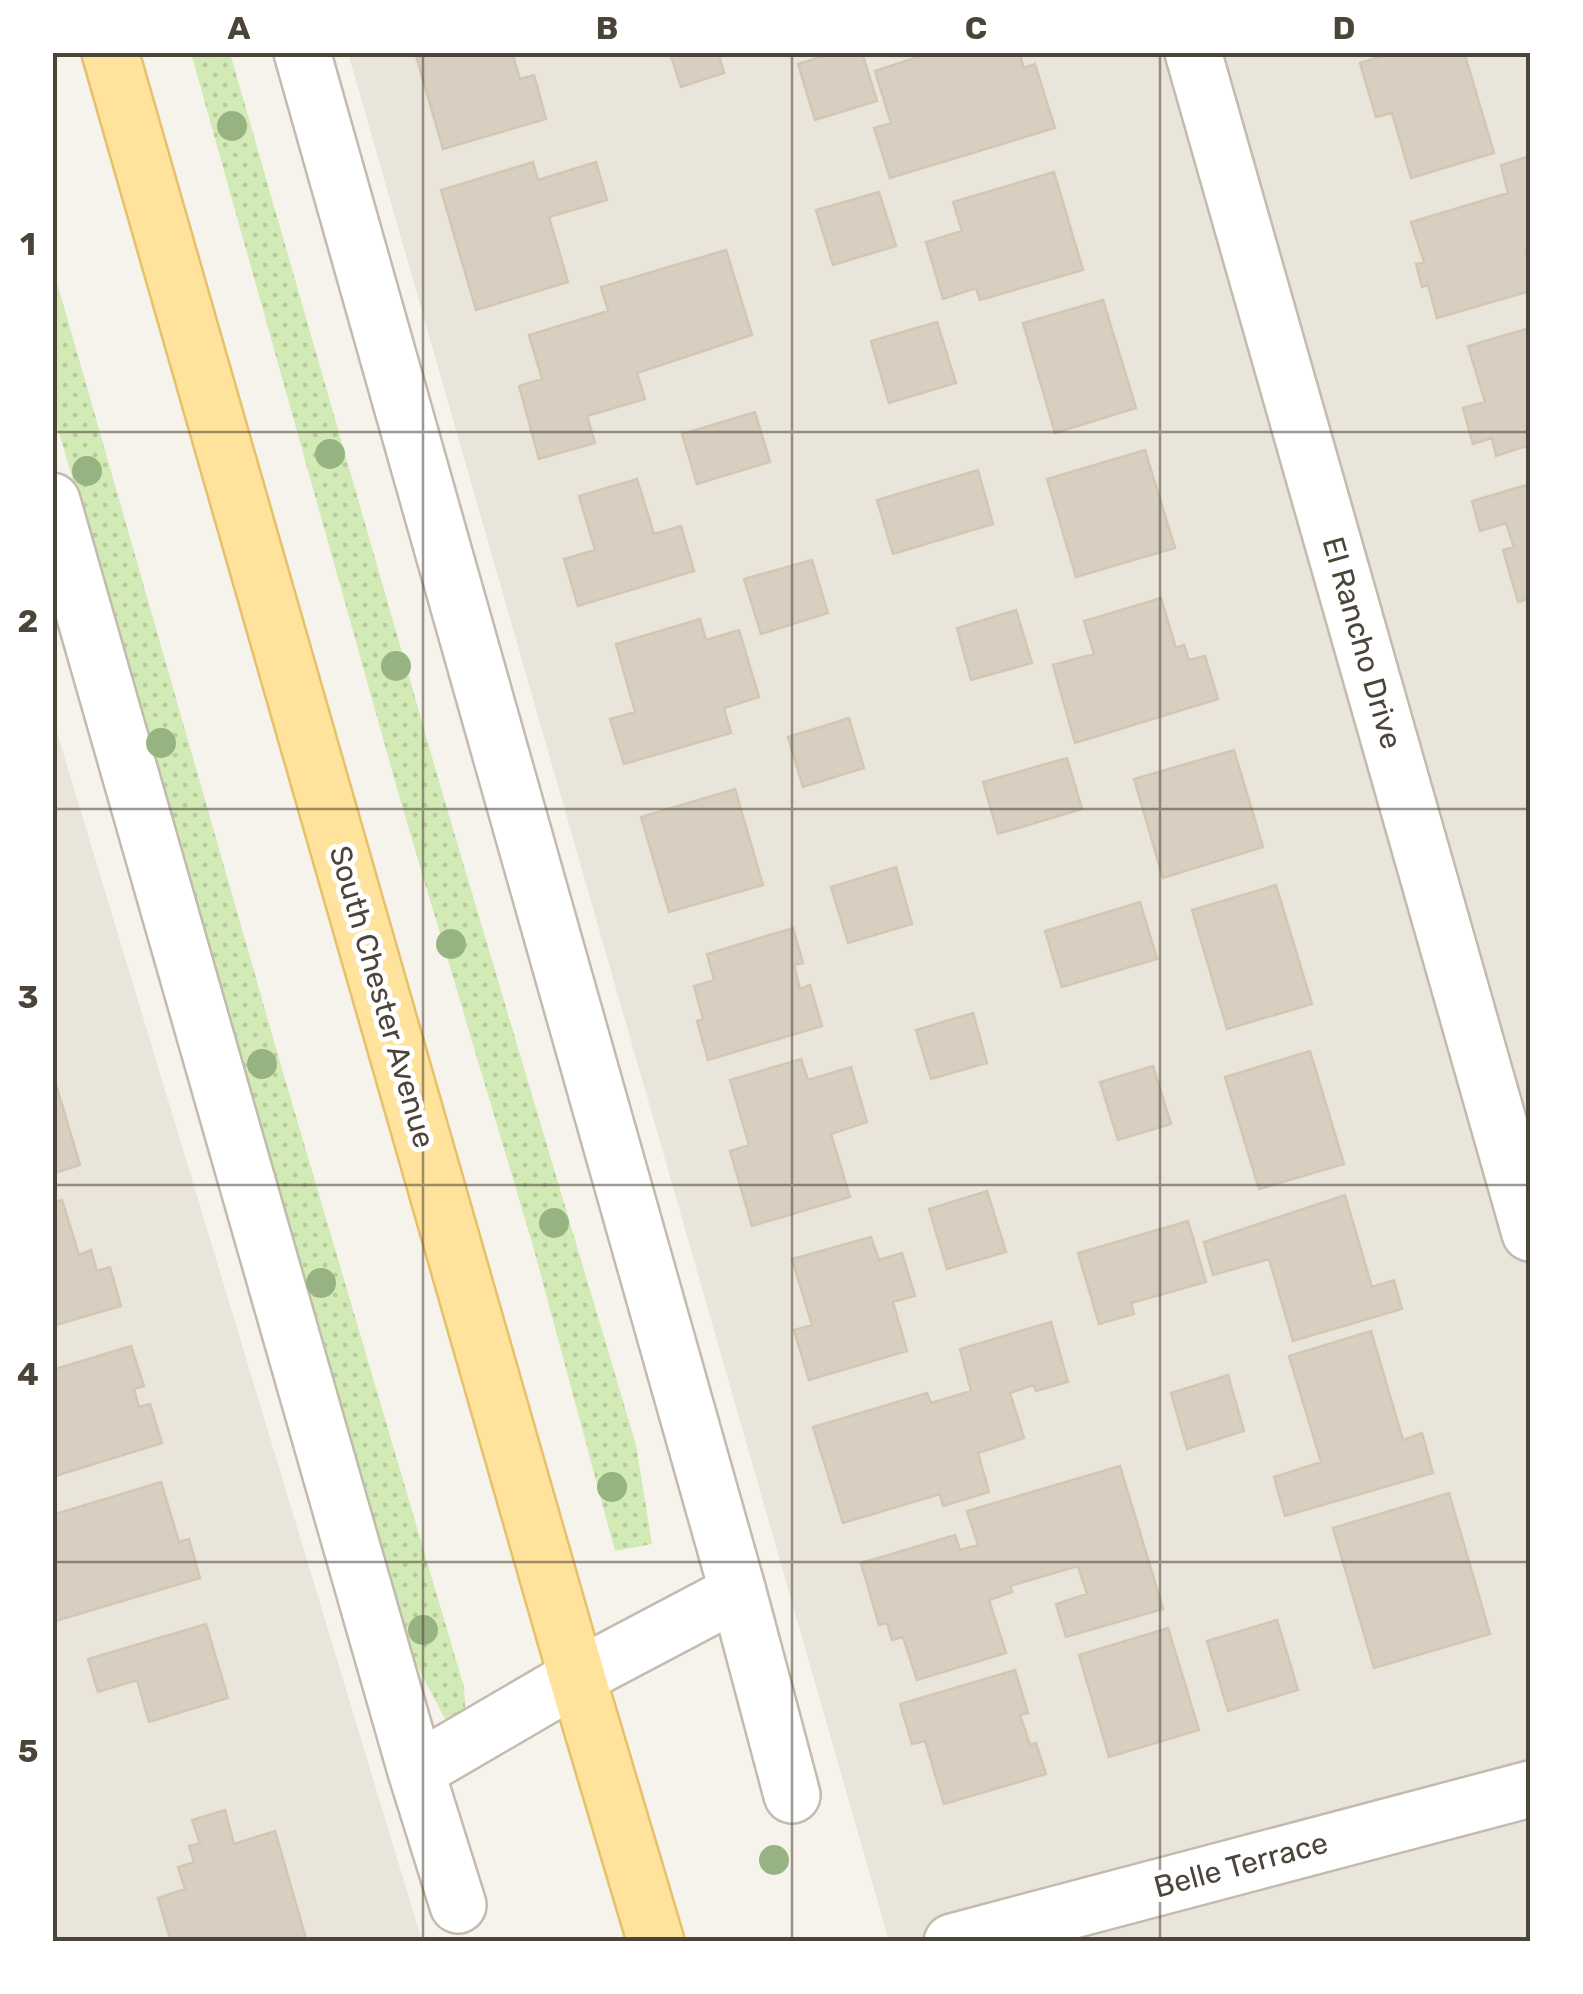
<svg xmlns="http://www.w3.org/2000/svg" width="1583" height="1994" viewBox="0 0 1583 1994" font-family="Rubik,sans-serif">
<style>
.residential{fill:#eae5da}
.grass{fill:url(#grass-dots)}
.building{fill:#d8cfc1;stroke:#d3c7b4;stroke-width:2.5}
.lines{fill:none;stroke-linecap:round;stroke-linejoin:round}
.minor-casing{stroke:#c2bbae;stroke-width:60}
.major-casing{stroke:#e6c16a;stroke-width:60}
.minor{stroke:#fff;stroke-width:55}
.major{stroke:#ffe39c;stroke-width:55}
.tree{fill:#97b381}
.grid{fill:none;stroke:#4b4439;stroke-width:2.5;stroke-opacity:0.55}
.labels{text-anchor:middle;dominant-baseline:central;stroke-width:10;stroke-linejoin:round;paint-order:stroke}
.street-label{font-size:30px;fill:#4b4439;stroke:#fff}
.neatline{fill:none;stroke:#4b4439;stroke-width:4}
.grid-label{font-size:32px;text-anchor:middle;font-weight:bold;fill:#4b4439}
</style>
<defs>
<pattern id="grass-dots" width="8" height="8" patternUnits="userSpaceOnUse" patternTransform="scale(2.5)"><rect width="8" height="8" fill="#d2eab5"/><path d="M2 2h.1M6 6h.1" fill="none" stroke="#b6ca9c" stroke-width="1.8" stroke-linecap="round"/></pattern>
</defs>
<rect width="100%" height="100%" fill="#f6f3ec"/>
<path class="residential" d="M 348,53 L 1530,53 L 1530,1941 L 889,1941 Z
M 53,719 L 422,1941 L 53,1941 Z"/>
<path class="grass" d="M 191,53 L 230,53 L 445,802 L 636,1445 L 652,1544 L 615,1551 L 533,1246 L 400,799 Z
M 52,265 L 282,1069 L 464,1687 L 467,1735 L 455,1738 L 401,1635 L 236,1037 L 53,412 Z"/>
<path class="building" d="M 415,52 L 512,52 L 520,79 L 534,75 L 546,119 L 443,149 Z
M 682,52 L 718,52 L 724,73 L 681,87 L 671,56 Z
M 837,52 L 862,52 L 877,101 L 815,120 L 798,64 Z
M 933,52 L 1019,52 L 1024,68 L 1035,64 L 1055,128 L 890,178 L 874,128 L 891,123 L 875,71 Z
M 1394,52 L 1464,52 L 1494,153 L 1411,178 L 1392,113 L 1376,117 L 1360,63 Z
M 1530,156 L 1530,249 L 1526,250 L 1530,266 L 1530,291 L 1437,318 L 1428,285 L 1422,287 L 1416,264 L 1424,262 L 1411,222 L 1508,193 L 1501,165 Z
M 533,162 L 538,180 L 596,162 L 607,200 L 549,217 L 568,282 L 476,310 L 441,190 Z
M 1054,172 L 1083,270 L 980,300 L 976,288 L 943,299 L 926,242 L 962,231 L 953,202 Z
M 879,192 L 896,246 L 833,265 L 816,210 Z
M 726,250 L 752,335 L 637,373 L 645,399 L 587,416 L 595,443 L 539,459 L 519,386 L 542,379 L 529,335 L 608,311 L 601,287 Z
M 1103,300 L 1136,408 L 1055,433 L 1023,323 Z
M 937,322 L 956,383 L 889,403 L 871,341 Z
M 1530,328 L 1530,445 L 1496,456 L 1492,438 L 1473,444 L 1463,408 L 1485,402 L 1468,346 Z
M 755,412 L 770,462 L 697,484 L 682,434 Z
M 1145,450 L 1175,548 L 1076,577 L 1047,479 Z
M 978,470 L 993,524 L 893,554 L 877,500 Z
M 637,479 L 654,534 L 681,526 L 694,571 L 578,606 L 564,559 L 595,550 L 579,496 Z
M 1530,484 L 1530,598 L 1518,602 L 1503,550 L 1514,547 L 1506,523 L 1480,531 L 1472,501 Z
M 812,560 L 828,613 L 761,634 L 744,579 Z
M 1161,598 L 1176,648 L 1184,645 L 1189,660 L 1205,656 L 1218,699 L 1075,743 L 1053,665 L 1094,654 L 1084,621 Z
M 1016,610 L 1032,663 L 971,680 L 957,628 Z
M 700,619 L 706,640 L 739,630 L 759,697 L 724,708 L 731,733 L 624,764 L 610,719 L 635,712 L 616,644 Z
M 849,718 L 864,768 L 803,787 L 788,737 Z
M 1234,750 L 1263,847 L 1163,878 L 1134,779 Z
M 1067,758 L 1082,809 L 998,834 L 983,782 Z
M 735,789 L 763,885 L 669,912 L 641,817 Z
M 896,867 L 912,924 L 848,943 L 831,887 Z
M 1276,885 L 1312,1004 L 1227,1029 L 1192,910 Z
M 1140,902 L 1157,959 L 1062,987 L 1045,931 Z
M 793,928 L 803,963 L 794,965 L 800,989 L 810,985 L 822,1026 L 708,1060 L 697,1021 L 703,1019 L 694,986 L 714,980 L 707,954 Z
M 973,1013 L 987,1063 L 931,1079 L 916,1030 Z
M 1310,1051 L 1344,1164 L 1259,1189 L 1225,1077 Z
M 801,1059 L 808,1080 L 851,1067 L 867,1122 L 831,1134 L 850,1197 L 752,1226 L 730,1151 L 749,1145 L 730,1080 Z
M 1153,1066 L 1171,1124 L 1118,1140 L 1100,1082 Z
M 52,1071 L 80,1165 L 52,1174 Z
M 987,1191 L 1006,1252 L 947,1269 L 929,1209 Z
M 1345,1195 L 1372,1287 L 1394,1280 L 1402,1309 L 1293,1341 L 1269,1259 L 1213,1275 L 1204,1242 Z
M 62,1200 L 79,1255 L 91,1250 L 97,1271 L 110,1267 L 121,1306 L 52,1326 L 52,1203 Z
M 1188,1221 L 1206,1282 L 1131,1303 L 1134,1314 L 1099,1324 L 1078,1253 Z
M 871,1237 L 879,1260 L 902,1253 L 915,1296 L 893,1302 L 907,1351 L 809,1380 L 794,1330 L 812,1325 L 792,1259 Z
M 1051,1322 L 1068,1382 L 1036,1391 L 1033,1385 L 1010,1393 L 1024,1438 L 978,1453 L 989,1492 L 943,1506 L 940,1494 L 843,1523 L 813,1427 L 927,1393 L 931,1403 L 971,1391 L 960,1349 Z
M 1371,1331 L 1403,1440 L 1422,1433 L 1433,1473 L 1285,1516 L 1274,1477 L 1321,1462 L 1289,1356 Z
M 131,1346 L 144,1386 L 134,1389 L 139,1407 L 150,1404 L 162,1443 L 52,1477 L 52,1370 Z
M 1228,1375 L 1244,1431 L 1187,1449 L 1171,1393 Z
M 1120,1466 L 1163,1609 L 1066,1637 L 1056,1604 L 1087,1594 L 1078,1566 L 1010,1586 L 1012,1592 L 989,1600 L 1006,1653 L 917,1680 L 903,1637 L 892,1640 L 887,1623 L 879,1625 L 861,1563 L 955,1535 L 960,1550 L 978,1545 L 967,1511 Z
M 161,1482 L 179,1542 L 189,1539 L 200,1578 L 52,1622 L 52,1533 L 57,1532 L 52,1515 Z
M 1449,1493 L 1490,1634 L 1374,1668 L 1333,1528 Z
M 1277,1620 L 1298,1690 L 1228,1711 L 1207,1641 Z
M 206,1624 L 228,1698 L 149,1722 L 137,1680 L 98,1692 L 88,1659 Z
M 1168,1628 L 1199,1730 L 1109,1757 L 1079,1655 Z
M 1015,1670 L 1028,1713 L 1020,1715 L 1030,1745 L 1036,1743 L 1046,1774 L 944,1804 L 925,1741 L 912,1744 L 900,1704 Z
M 225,1810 L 234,1844 L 275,1831 L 307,1942 L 171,1942 L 158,1898 L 185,1889 L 178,1867 L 194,1862 L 189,1846 L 200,1843 L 192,1820 Z"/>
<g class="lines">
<g class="minor-casing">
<path id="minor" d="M 1193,52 L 1530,1233
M 52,501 L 416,1771 L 577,1677 L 738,1592 L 302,52
M 738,1592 L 792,1795
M 416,1771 L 458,1905
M 952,1942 L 1530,1789"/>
</g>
<g class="major-casing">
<path id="major" d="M 110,52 L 577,1677 L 656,1942"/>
</g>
<use href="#minor" class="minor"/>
<use href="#major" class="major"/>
</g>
<g class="tree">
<circle cx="232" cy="126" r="15"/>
<circle cx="330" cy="454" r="15"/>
<circle cx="87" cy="471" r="15"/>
<circle cx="396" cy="666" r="15"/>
<circle cx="161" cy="743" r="15"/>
<circle cx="451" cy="944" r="15"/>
<circle cx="262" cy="1064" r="15"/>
<circle cx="554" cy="1223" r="15"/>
<circle cx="321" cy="1283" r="15"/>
<circle cx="612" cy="1487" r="15"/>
<circle cx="423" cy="1630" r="15"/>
<circle cx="774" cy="1860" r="15"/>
</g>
<path class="grid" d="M 423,52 L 423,1942M 792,52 L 792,1942M 1160,52 L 1160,1942M 52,432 L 1530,432M 52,809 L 1530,809M 52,1185 L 1530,1185M 52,1562 L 1530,1562"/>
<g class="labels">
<g class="street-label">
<text transform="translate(1362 643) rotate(74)">El Rancho Drive</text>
<text transform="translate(382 997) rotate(74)">South Chester Avenue</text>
<text transform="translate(1241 1865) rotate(-15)">Belle Terrace</text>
</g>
</g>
<rect width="1583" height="1994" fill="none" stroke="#ffffff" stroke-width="110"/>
<rect x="55" y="55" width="1473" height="1884" class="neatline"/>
<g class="grid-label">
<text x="239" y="39">A</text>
<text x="607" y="39">B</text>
<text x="976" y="39">C</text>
<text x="1344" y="39">D</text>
<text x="28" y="255">1</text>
<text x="28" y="632">2</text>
<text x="28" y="1008">3</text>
<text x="28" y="1385">4</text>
<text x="28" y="1762">5</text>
</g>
</svg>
